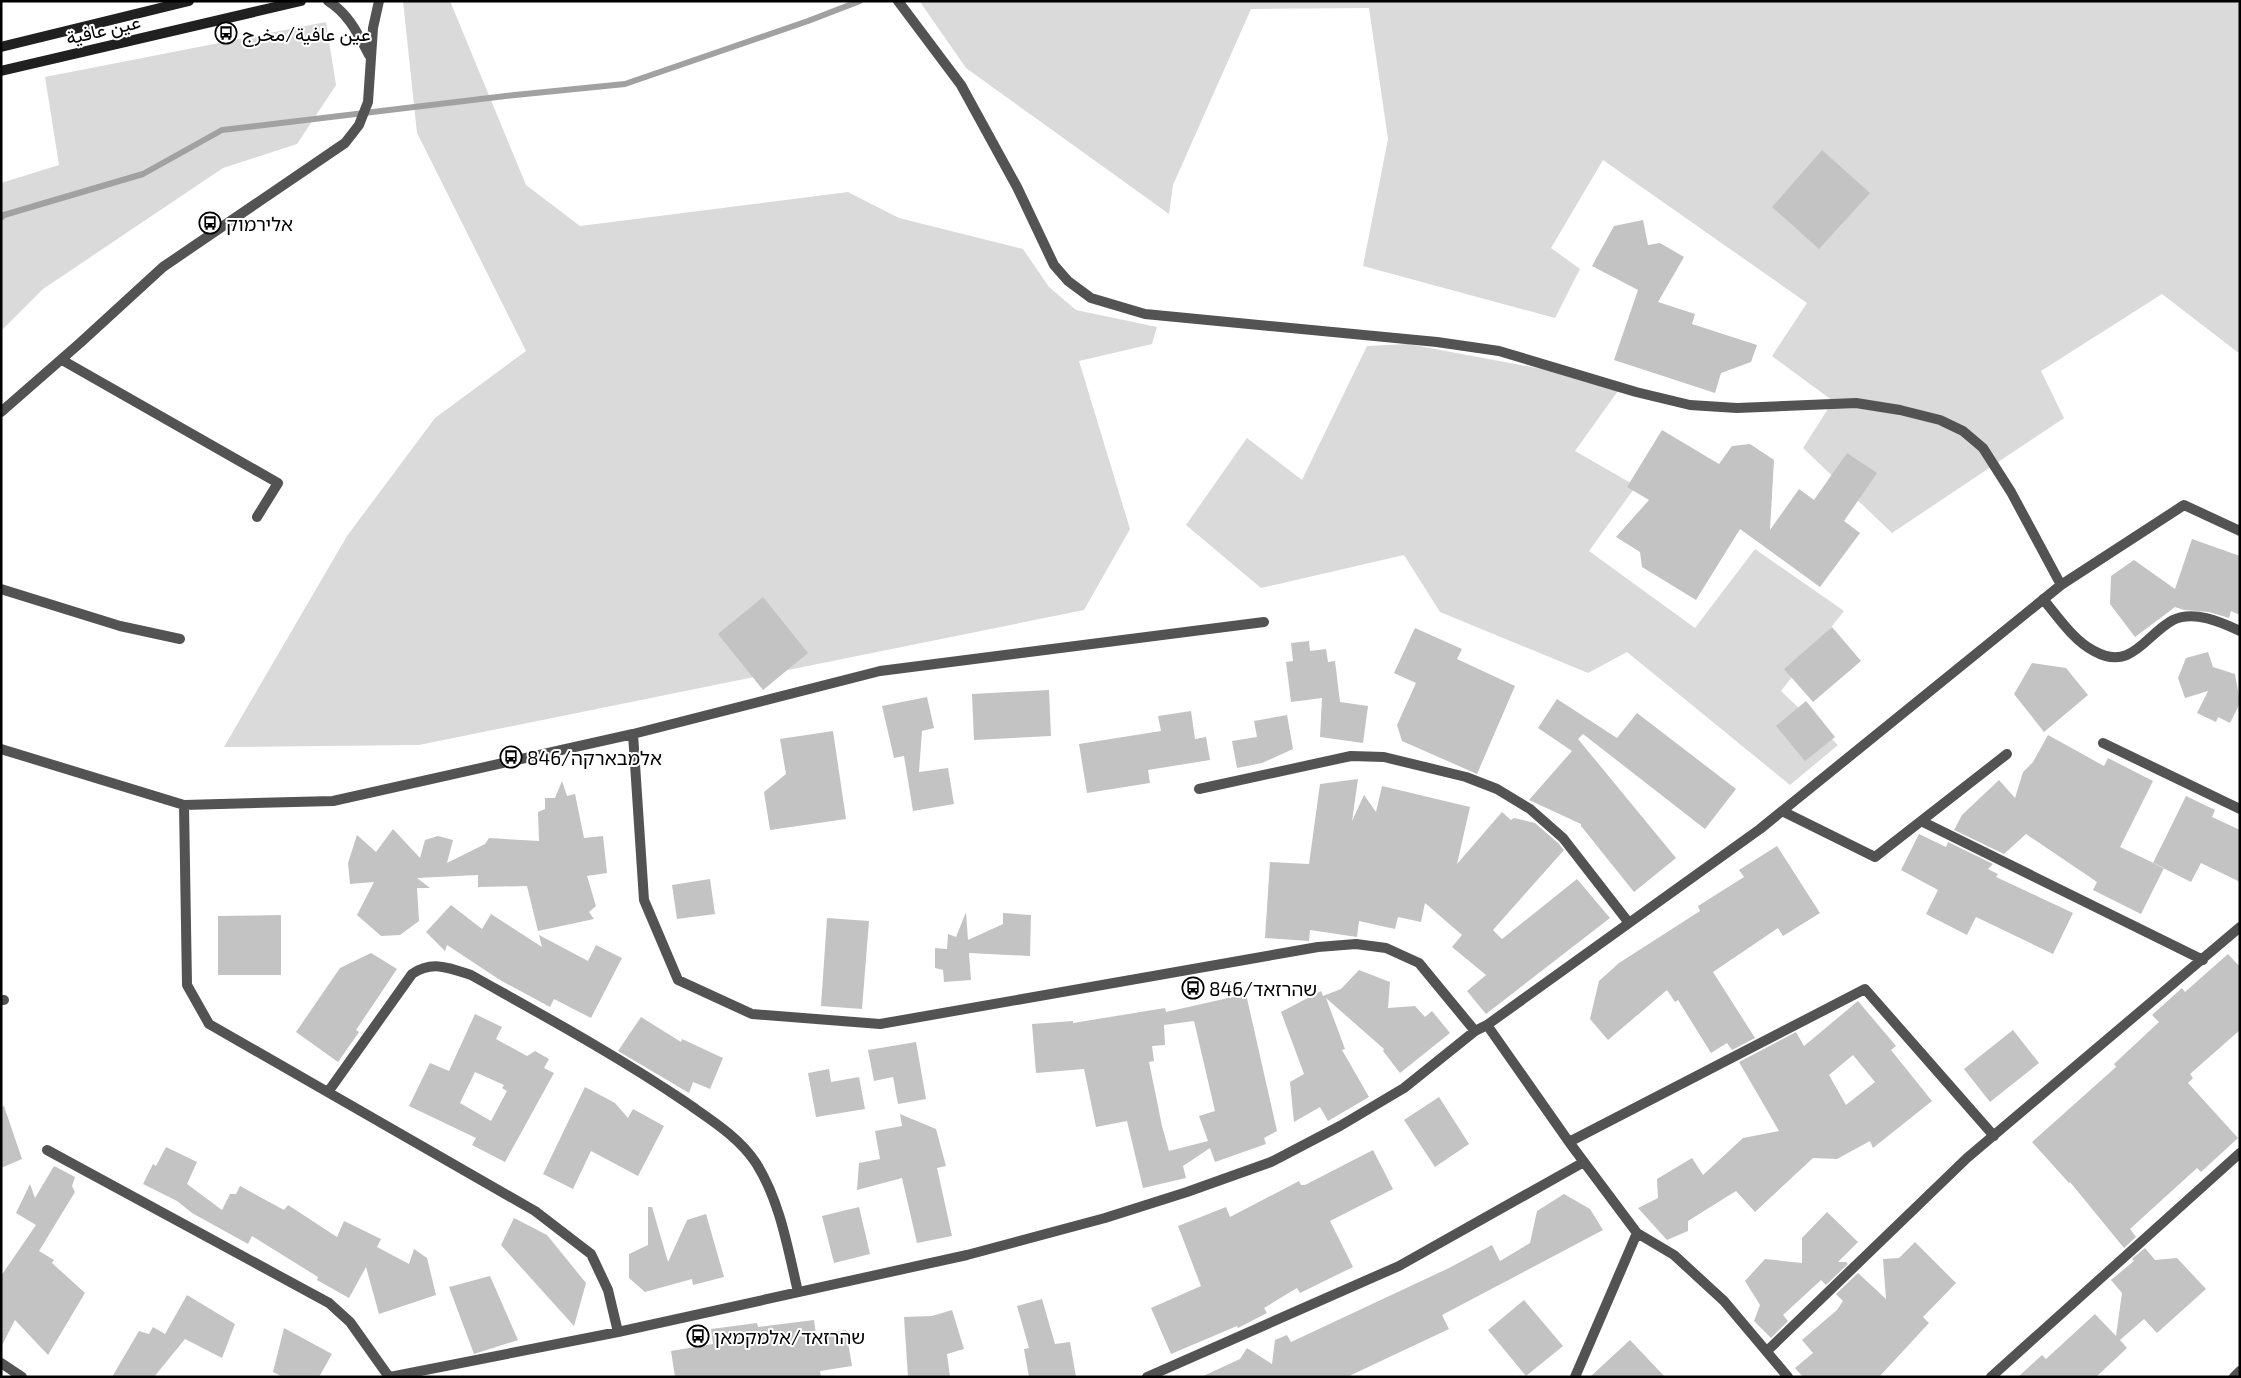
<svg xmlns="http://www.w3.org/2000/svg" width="2241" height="1378" viewBox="0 0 2241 1378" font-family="'Exo 2',Vazirmatn,'Noto Sans Hebrew',sans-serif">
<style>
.green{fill:#dadada}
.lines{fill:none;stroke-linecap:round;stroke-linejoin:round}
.stream{stroke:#a1a1a1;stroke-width:6}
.building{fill:#c3c3c3;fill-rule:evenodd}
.street{stroke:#535353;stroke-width:10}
.secondary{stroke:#202020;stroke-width:10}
.labels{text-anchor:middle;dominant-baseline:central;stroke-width:4;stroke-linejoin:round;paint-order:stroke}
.street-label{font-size:19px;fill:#000;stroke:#fff}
.poi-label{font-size:19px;fill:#000;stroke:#fff;text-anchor:start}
</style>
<rect width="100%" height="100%" fill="#fff"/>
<path class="green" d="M 403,1 L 450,1 L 526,185 L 580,226 L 848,192 L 899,218 L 1023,249 L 1049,287 L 1076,310 L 1157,327 L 1152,344 L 1079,361 L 1130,529 L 1084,610 L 419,745 L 224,747 L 347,536 L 435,418 L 526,351 L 417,133 Z
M 2240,1 L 2240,354 L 2162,294 L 2041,371 L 2064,418 L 1892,533 L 1803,448 L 1833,401 L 1772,356 L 1807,303 L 1603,160 L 1551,248 L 1580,269 L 1555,318 L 1363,266 L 1388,139 L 1369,8 L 1251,9 L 1173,185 L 1169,214 L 966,68 L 920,2 Z
M 326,22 L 336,85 L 297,144 L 223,168 L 43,289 L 1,331 L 1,183 L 59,165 L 45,77 Z
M 1408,344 L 1623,384 L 1575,451 L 1636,486 L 1589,551 L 1695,628 L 1755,549 L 1844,611 L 1781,691 L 1838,745 L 1790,785 L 1627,652 L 1588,673 L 1440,612 L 1404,555 L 1261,588 L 1186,525 L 1247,438 L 1302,480 L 1367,346 Z"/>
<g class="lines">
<path class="stream" d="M 1,218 L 4,215 L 143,174 L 222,130 L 515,95 L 625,84 L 808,21 L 860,1"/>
</g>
<path class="building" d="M 1822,150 L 1870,193 L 1819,249 L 1772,207 Z
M 1643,220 L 1648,245 L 1660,243 L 1684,257 L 1658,302 L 1695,314 L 1692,324 L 1757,345 L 1751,362 L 1721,373 L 1715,393 L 1614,360 L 1638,290 L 1592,266 L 1614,226 Z
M 1662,430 L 1719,464 L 1732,446 L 1750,444 L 1774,460 L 1770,530 L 1799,489 L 1814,500 L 1847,453 L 1877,473 L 1844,521 L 1860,533 L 1820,587 L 1740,529 L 1696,600 L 1642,567 L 1640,552 L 1616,537 L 1649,500 L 1627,487 Z
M 2192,539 L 2240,556 L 2240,615 L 2231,611 L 2229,618 L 2209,612 L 2184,610 L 2175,607 L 2135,637 L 2110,604 L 2111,576 L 2134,560 L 2175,589 Z
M 763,597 L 808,653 L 763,690 L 718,634 Z
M 1832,627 L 1861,661 L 1813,702 L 1784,669 Z
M 1415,628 L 1462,649 L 1457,659 L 1515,686 L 1477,774 L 1402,741 L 1397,725 L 1416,683 L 1394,673 Z
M 1309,641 L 1310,651 L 1326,649 L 1328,662 L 1335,661 L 1340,702 L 1368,706 L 1363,743 L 1320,737 L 1322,698 L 1291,702 L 1286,662 L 1293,661 L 1291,643 Z
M 2208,652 L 2213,667 L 2235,674 L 2240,703 L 2230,723 L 2218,717 L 2216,722 L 2197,713 L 2208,691 L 2185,698 L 2178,678 L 2186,658 Z
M 2032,663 L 2066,668 L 2088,695 L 2044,732 L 2014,694 Z
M 1049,690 L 1051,736 L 974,740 L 972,694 Z
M 927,697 L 934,728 L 922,731 L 919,772 L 948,768 L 954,804 L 913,811 L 904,756 L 894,758 L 882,706 Z
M 1557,699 L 1617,738 L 1637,713 L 1736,789 L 1705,829 L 1583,734 L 1578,739 L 1676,858 L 1634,892 L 1581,826 L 1581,824 L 1529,800 L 1572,751 L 1538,728 Z
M 1806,701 L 1835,737 L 1805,761 L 1776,726 Z
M 1191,711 L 1195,739 L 1206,737 L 1210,760 L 1148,770 L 1150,783 L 1087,793 L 1079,744 L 1161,731 L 1158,716 Z
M 1287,715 L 1293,749 L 1262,763 L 1237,768 L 1232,741 L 1257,737 L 1254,721 Z
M 833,731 L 846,819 L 770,830 L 764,792 L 786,774 L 780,739 Z
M 2048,735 L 2104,766 L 2108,758 L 2153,781 L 2120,847 L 2164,868 L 2141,914 L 2093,890 L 2097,882 L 2026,834 L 2004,854 L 1954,830 L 1962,815 L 1999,780 L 2015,798 L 2023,772 L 2033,762 Z
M 1358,779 L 1352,821 L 1364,795 L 1376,812 L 1382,786 L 1470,807 L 1457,864 L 1502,812 L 1511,820 L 1514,818 L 1535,823 L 1558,843 L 1564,850 L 1493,930 L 1502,939 L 1577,879 L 1610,918 L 1486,1014 L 1467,991 L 1486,975 L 1452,947 L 1462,935 L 1425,903 L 1421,922 L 1398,917 L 1395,929 L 1359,921 L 1357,937 L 1310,930 L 1309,941 L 1265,938 L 1270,862 L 1309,864 L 1320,784 Z
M 562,781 L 567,796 L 575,794 L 584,838 L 603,836 L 607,873 L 587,876 L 596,906 L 589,912 L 594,919 L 538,931 L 527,886 L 478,887 L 478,875 L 417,878 L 430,888 L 417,888 L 419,921 L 400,935 L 381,936 L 357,915 L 374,882 L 350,884 L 348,863 L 357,835 L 376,852 L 393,829 L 420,858 L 425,840 L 438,836 L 453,840 L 447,863 L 485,844 L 489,838 L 539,841 L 538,812 L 545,809 L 545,798 L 555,798 Z
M 2186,796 L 2215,810 L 2212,817 L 2240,830 L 2240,882 L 2201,863 L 2191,882 L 2153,863 Z
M 1919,834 L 1946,847 L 1948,842 L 1993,864 L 1988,869 L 1998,874 L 1996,877 L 2073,913 L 2053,954 L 1976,917 L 1967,935 L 1926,914 L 1938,890 L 1901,870 Z
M 1777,846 L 1820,913 L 1783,936 L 1778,928 L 1713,972 L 1755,1038 L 1732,1050 L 1727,1043 L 1711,1053 L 1678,1000 L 1675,1002 L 1667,990 L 1608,1040 L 1590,1019 L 1599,981 L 1619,963 L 1700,911 L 1698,906 L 1744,877 L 1739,870 Z
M 710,879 L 715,914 L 677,919 L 672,885 Z
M 451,905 L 482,929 L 491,914 L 542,947 L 539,935 L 588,961 L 596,945 L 622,958 L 591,1018 L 554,999 L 550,1007 L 500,980 L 447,945 L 445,951 L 426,932 Z
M 966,912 L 968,940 L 1003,924 L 1003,913 L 1031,915 L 1030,956 L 969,953 L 971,980 L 944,982 L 943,970 L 935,968 L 935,948 L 947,949 L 948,934 L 956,937 Z
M 281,915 L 281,975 L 218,975 L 218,916 Z
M 827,918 L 869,921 L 862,1009 L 821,1006 Z
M 371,953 L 397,969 L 356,1030 L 359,1032 L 338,1062 L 296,1032 L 340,968 Z
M 2228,954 L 2240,967 L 2240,1030 L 2190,1074 L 2193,1078 L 2188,1083 L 2238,1138 L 2201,1172 L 2197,1168 L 2130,1229 L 2136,1237 L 2124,1248 L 2070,1182 L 2069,1183 L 2032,1142 L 2116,1067 L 2114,1064 L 2159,1022 L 2152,1015 L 2182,988 L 2185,992 Z
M 1359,970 L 1390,982 L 1388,1008 L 1415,1006 L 1425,1017 L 1432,1011 L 1450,1033 L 1400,1073 L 1383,1051 L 1384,1049 L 1326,998 L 1345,1049 L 1342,1050 L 1369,1097 L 1328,1121 L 1320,1107 L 1294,1122 L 1290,1082 L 1304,1074 L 1281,1012 L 1321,991 L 1323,996 L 1341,989 Z
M 1246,994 L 1277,1131 L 1264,1138 L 1266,1144 L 1215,1162 L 1210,1148 L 1183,1166 L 1186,1178 L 1143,1188 L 1127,1121 L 1096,1127 L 1084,1069 L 1036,1073 L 1032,1024 L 1073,1021 L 1073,1023 L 1165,1008 L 1166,1012 ZM 1194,1021 L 1215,1111 L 1199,1116 L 1208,1141 L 1169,1151 L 1162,1126 L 1149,1062 L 1154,1061 L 1152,1046 L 1165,1045 L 1164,1025 Z
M 1858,1001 L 1896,1046 L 1891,1050 L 1932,1101 L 1873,1148 L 1870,1141 L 1837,1159 L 1813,1158 L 1755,1212 L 1736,1191 L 1688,1221 L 1688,1231 L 1667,1240 L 1638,1208 L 1658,1198 L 1657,1179 L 1692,1158 L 1703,1175 L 1743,1138 L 1779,1131 L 1739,1062 L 1796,1032 L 1804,1046 ZM 1853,1055 L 1875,1082 L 1846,1105 L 1829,1075 Z
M 475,1014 L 502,1027 L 496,1039 L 527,1056 L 535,1051 L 549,1059 L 544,1068 L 554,1073 L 505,1162 L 472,1145 L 476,1138 L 409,1106 L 430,1063 L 449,1071 ZM 475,1072 L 504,1085 L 502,1088 L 507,1091 L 491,1121 L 460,1103 Z
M 641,1017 L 681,1042 L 682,1039 L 723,1058 L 710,1089 L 693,1082 L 689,1093 L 618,1051 Z
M 2013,1030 L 2039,1063 L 1990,1102 L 1964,1069 Z
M 916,1042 L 926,1099 L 898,1104 L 893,1077 L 874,1081 L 868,1050 Z
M 829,1069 L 831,1082 L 859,1077 L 865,1109 L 816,1117 L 808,1073 Z
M 585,1087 L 615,1103 L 628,1118 L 633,1109 L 664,1126 L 638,1176 L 591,1151 L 573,1189 L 543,1174 Z
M 1439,1097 L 1469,1144 L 1435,1167 L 1404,1120 Z
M 1,1106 L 4,1106 L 22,1159 L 1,1168 Z
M 900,1114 L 936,1129 L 946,1166 L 937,1168 L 952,1236 L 917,1243 L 902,1178 L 857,1190 L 859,1163 L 880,1159 L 875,1131 L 902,1126 Z
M 166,1147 L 197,1162 L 187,1184 L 222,1210 L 230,1194 L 236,1194 L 240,1186 L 284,1210 L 288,1205 L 337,1237 L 344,1221 L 381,1239 L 377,1247 L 409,1264 L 414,1249 L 427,1258 L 436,1295 L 379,1314 L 366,1267 L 349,1298 L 317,1280 L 318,1277 L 252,1236 L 248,1244 L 192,1213 L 177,1201 L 143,1184 L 153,1164 L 156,1166 Z
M 1373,1150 L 1393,1189 L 1330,1221 L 1353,1267 L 1300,1293 L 1297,1288 L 1264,1308 L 1267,1313 L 1238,1328 L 1237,1326 L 1171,1354 L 1151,1308 L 1201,1286 L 1178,1226 L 1226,1207 L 1230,1217 L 1299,1181 L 1301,1185 L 1305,1185 Z
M 54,1166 L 75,1177 L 72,1186 L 75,1192 L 39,1251 L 54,1260 L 52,1263 L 85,1293 L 48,1355 L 15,1320 L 1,1347 L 1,1276 L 36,1225 L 16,1213 L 30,1184 L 35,1198 Z
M 1564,1194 L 1590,1209 L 1603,1230 L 1442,1315 L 1449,1329 L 1347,1377 L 1201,1377 L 1240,1359 L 1247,1348 L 1272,1364 L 1275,1340 L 1287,1335 L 1291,1342 L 1449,1268 L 1492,1245 L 1500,1261 L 1530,1243 L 1537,1211 Z
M 648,1207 L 652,1207 L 668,1262 L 687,1220 L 706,1214 L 724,1277 L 693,1285 L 692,1279 L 645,1292 L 629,1278 L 629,1254 L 648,1245 Z
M 859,1207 L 870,1254 L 834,1263 L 822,1216 Z
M 1827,1212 L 1858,1242 L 1838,1262 L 1846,1262 L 1848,1264 L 1826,1285 L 1821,1280 L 1783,1315 L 1788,1321 L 1771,1338 L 1754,1321 L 1760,1305 L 1745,1281 L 1765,1259 L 1802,1263 L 1802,1238 Z
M 514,1218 L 547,1235 L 586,1283 L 574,1326 L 501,1245 Z
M 1915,1242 L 1956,1283 L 1923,1317 L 1929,1323 L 1879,1377 L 1803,1377 L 1795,1368 L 1813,1353 L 1802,1340 L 1837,1310 L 1843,1301 L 1836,1294 L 1858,1273 L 1886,1299 L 1883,1259 L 1899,1258 Z
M 2145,1248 L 2155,1260 L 2177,1258 L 2206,1289 L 2157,1333 L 2144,1319 L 2120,1340 L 2127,1348 L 2096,1377 L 2018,1377 L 2042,1355 L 2046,1359 L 2095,1314 L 2116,1336 L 2122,1293 L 2111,1280 L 2134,1261 L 2132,1259 Z
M 490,1276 L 518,1340 L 474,1354 L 449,1287 Z
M 187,1295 L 235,1324 L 222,1358 L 185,1339 L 154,1377 L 112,1377 L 139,1331 L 149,1334 L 153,1327 L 165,1334 Z
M 1042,1299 L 1055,1344 L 1070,1342 L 1076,1377 L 1029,1377 L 1024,1349 L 1029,1348 L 1017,1306 Z
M 1524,1300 L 1563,1346 L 1526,1376 L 1488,1330 Z
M 952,1310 L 964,1349 L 947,1354 L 950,1377 L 908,1377 L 904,1317 L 932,1316 Z
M 814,1320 L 816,1335 L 846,1330 L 852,1366 L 820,1371 L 821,1377 L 675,1377 L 671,1351 L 713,1344 L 711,1329 L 757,1323 L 758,1327 Z
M 284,1328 L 332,1354 L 319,1377 L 283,1377 L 273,1372 Z
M 1630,1340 L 1665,1377 L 1590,1377 Z"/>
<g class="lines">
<path class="street" d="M 328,1 C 349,14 358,34 369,55
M 898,1 L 961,85 L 1017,187 L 1054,265 L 1068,281 L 1091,298 L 1145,314 L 1437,342 L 1499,351 L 1636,392 L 1690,405 L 1737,408 L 1856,403 L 1900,410 L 1940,420 L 1963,431 L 1983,448 L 2011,492 L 2061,585
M 62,360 L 278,483 L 257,517
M 1,412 L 80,343 L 163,267 L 345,143 L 359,125 L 368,102 L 373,28 L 379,1
M 1,589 L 120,626 L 180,639
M 2043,599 C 2058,617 2073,640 2094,651 C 2132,672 2145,635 2173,620 C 2194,610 2221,622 2240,631
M 633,734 L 644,900 L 678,980 L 752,1014 L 880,1024 L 1318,947 L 1356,944 L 1386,948 L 1419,963 L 1475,1031
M 2103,743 L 2240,809
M 1,749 L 184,805 L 333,801 L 633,734 L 880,671 L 1264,622
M 1199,789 L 1351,756 L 1384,757 L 1466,777 L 1497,789 L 1530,809 L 1563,838 L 1629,923
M 184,805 L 187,985 L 209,1024 L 535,1211 L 591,1254 L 608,1290 L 618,1332
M 1782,811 L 1875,857 L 2007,754
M 1921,821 L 2203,960
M 1,1000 L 4,1000
M 1487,1025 L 1569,1142 L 1637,1233 L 1674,1255 L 1724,1301 L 1788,1377
M 328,1092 L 412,974 C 432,960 450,968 471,975 C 544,1016 618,1056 687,1103 C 711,1120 739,1137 756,1163 C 780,1201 788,1249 798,1292
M 1569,1142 L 1865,989 L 1994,1136
M 47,1150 L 329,1303 L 350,1322 L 389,1377
M 1767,1351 L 1967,1158 L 2240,927
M 1,1363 L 22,1377
M 390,1377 L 618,1332 L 967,1255 L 1105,1218 L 1187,1192 L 1271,1162 L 1340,1126 L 1404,1088 L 1475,1031 L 1487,1025 L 1760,829 L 2061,585 L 2184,505 L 2240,531
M 1147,1377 L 1399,1266 L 1584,1162
M 1575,1377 L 1637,1233
M 1991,1377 L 2240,1153
M 2234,1377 L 2240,1371"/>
<path class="secondary" d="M 1,47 L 189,1
M 1,71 L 301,1"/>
</g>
<defs>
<g id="bus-ring" transform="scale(1.125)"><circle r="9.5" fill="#fff" stroke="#000" stroke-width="1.5"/><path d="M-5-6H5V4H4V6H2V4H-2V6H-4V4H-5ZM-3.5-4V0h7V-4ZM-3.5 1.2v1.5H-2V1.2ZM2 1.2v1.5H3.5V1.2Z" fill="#000"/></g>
</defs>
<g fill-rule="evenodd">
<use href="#bus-ring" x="226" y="33"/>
<use href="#bus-ring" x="210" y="223"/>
<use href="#bus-ring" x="511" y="757"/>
<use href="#bus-ring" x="1193" y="988"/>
<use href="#bus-ring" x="698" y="1336"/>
</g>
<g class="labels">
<g class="street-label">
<text transform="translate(103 29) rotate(-13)">عين عافية</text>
</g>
<g class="poi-label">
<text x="242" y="33">عين عافية/مخرج</text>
<text x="226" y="223">אלירמוק</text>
<text x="527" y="757">אלמבארקה/846</text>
<text x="1209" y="988">846/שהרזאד</text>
<text x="714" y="1336">שהרזאד/אלמקמאן</text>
</g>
</g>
<rect width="2241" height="1378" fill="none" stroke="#000000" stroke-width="5"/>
</svg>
